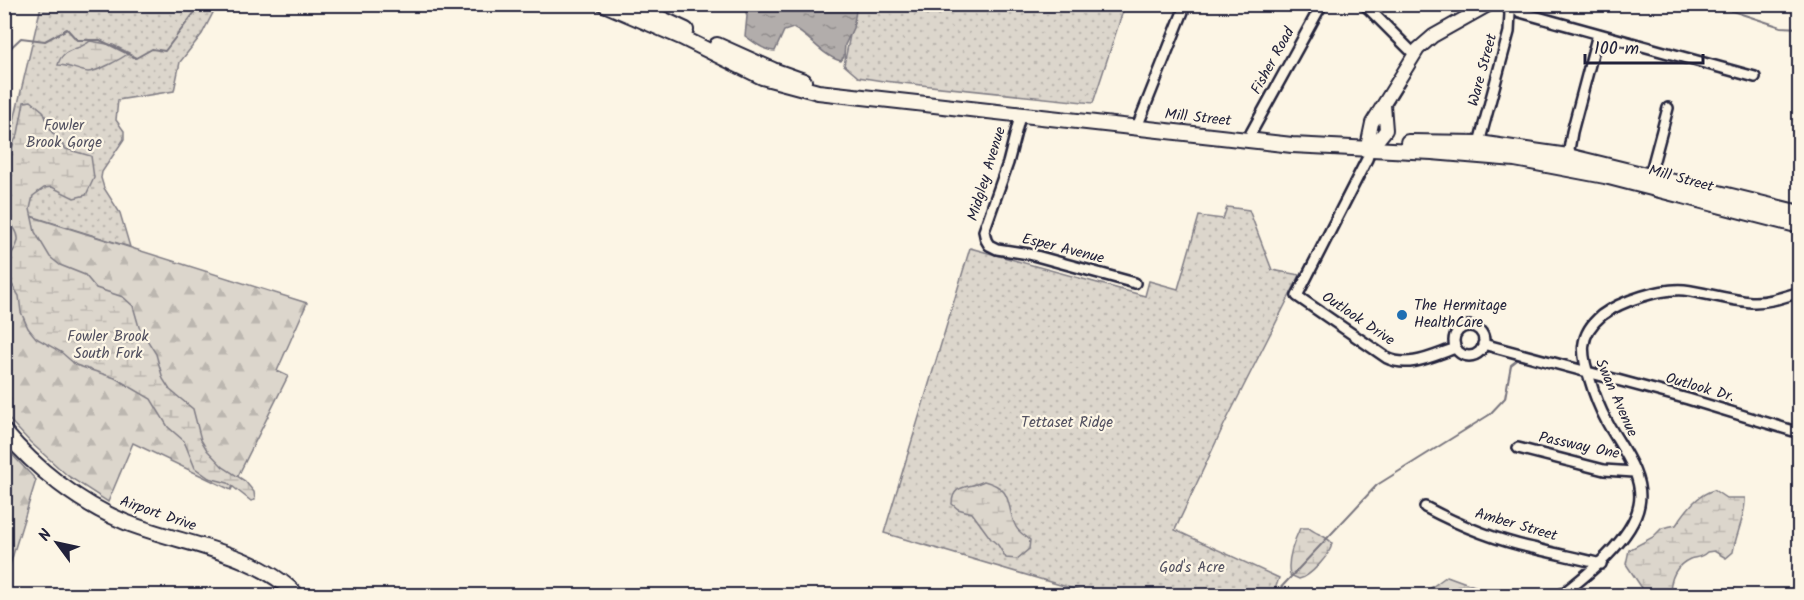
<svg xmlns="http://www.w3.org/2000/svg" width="1804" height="600" viewBox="0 0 1804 600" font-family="Kalam,sans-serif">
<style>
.grass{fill:url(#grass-dots);stroke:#7f7c84;stroke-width:1.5}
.forest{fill:url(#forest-firs);stroke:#7f7c84;stroke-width:1.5}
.wetland{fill:url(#wetland-marsh);stroke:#7f7c84;stroke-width:1.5}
.water{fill:url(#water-ripples);stroke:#78757e;stroke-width:1.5}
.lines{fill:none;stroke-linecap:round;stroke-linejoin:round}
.stream{stroke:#78757e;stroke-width:2}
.minor-casing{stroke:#22223b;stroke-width:14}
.tertiary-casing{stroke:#22223b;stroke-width:16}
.secondary-casing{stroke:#22223b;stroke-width:18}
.minor{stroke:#fcf5e5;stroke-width:9}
.tertiary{stroke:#fcf5e5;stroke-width:12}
.secondary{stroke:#fcf5e5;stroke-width:14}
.poi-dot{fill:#1f6fb2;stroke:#fcf5e5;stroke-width:2}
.labels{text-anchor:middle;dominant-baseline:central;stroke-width:4.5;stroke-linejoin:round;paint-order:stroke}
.street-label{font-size:15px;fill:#22223b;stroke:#fcf5e5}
.park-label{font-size:15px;fill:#504f5f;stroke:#fcf5e5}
.poi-label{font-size:15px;fill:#22223b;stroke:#fcf5e5;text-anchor:start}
</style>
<defs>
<pattern id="grass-dots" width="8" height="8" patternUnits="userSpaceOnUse" patternTransform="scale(1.5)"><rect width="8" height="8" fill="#dcd6cc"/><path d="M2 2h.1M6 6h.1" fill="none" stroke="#bcb7b0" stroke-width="1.8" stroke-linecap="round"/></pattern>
<pattern id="forest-firs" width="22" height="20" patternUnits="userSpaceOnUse" patternTransform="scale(1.5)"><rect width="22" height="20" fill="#dcd6cc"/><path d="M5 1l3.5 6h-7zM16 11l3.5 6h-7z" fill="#bcb7b0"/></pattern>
<pattern id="wetland-marsh" width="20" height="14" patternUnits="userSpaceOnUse" patternTransform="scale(1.5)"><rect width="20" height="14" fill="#dcd6cc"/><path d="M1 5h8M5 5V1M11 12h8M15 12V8" fill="none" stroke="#bcb7b0"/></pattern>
<pattern id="water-ripples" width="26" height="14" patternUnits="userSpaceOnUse" patternTransform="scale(1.5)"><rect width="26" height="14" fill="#b2adab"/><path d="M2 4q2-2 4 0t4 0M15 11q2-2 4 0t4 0" fill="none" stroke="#908c8c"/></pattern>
</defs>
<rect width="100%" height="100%" fill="#fcf5e5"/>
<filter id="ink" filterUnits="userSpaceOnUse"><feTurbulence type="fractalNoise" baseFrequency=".0167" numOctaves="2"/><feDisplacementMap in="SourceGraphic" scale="12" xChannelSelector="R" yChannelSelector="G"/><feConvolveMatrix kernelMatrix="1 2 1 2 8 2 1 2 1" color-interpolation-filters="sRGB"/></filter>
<g filter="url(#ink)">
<path class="grass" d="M 37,5 L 217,5 L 202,34 L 180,62 L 174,91 L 118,100 L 116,120 L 124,131 L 124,139 L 102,172 L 101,178 L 104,188 L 120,213 L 130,247 L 5,208 L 5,159 L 41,6 Z
M 858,5 L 1125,5 L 1093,103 L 883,81 L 858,77 L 844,65 L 855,10 Z
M 1227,207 L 1249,210 L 1272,270 L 1300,275 L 1222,429 L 1175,530 L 1279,578 L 1273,595 L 1094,595 L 884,533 L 970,248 L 1145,296 L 1149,281 L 1178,289 L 1199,216 L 1223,219 Z"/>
<path class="forest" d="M 4,208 L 307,303 L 277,371 L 288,376 L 231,490 L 133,443 L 108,502 L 68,476 L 30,442 L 5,415 Z
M 5,447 L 36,480 L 5,581 Z"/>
<path class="wetland" d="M 90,41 L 113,45 L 129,53 C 121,59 97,72 88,72 C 79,71 69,65 58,65 C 62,47 79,51 90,41 Z
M 31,101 L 43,111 L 51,131 L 66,149 L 91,156 L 94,178 L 86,195 L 74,198 L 52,187 L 44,188 L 33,196 L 30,209 L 35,232 L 50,257 L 60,265 L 85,275 L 96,288 L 123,297 L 133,306 L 139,327 L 156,354 L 163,379 L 170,390 L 193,409 L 201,440 L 207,450 L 223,467 L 245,481 L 254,492 L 255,500 L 251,501 L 228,483 L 209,478 L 195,468 L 184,441 L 168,427 L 151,399 L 115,378 L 76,365 L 61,352 L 36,338 L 28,328 L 21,312 L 19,296 L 5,273 L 5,262 C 23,240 22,237 5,216 L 5,171 L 14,142 L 18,134 L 24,102 Z
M 984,481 C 1015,489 1005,505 1016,527 C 1019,533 1025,535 1030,540 L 1029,549 L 1017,559 L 1006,558 L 998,545 L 991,539 L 972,513 L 958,509 L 952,504 C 952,483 969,489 984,481 Z
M 1714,490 L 1726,498 L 1745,498 C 1746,515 1736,534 1733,552 L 1726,558 L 1714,551 L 1707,552 C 1701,558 1697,557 1690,559 C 1674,566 1670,580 1670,595 L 1643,595 L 1640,585 L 1626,564 L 1629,550 L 1653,537 L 1662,528 L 1676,525 C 1686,511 1696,495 1714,490 Z
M 1300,528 L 1309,528 C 1316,534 1327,536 1332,543 C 1331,554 1310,577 1299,579 L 1290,575 C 1286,560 1294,541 1300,528 Z
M 1447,576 L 1499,595 L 1429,595 L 1428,590 Z"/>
<path class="water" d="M 744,5 L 857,5 L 853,28 L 845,45 L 844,57 L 841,61 C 823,57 810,36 793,28 L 784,31 L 775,51 C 764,51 754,42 745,36 L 747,16 Z"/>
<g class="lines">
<path class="stream" d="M 1711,4 L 1781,27 L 1800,28
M 4,54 L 21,38 L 45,41 L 67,29 L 77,40 L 100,40 L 136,58 L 152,49 L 165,51 L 201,4
M 1273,596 L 1377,485 L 1489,415 L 1505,398 L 1511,365 L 1521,357"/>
<g class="minor-casing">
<path id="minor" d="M 1364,4 L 1414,54
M 1512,4 L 1520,12 L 1552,21 L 1755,77
M 1020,116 L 1008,163 L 984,231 L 986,240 L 989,245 L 997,249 L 1029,254 L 1135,283
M 1139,122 L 1186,4
M 1251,133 L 1322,4
M 1479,143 L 1509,32 L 1510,13 L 1507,4
M 1370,150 L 1367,159 L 1297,296 L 1387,358 C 1409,369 1434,355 1456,348
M 1568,156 L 1572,132 L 1598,34
M 1650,175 L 1668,108
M1454 341a15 15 0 1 1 30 0a15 15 0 1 1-30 0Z
M 1483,344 L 1688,399 L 1800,433
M 1518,448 L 1604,470 L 1634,472
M 1425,507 C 1459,525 1495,540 1533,548 C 1556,554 1578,558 1601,564
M 1560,596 C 1586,576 1633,539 1639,505 C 1645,476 1620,446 1607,422 C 1600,409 1594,394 1590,380 C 1581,354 1578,335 1602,315 C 1621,301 1661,288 1684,290 C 1706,293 1728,300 1751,302 C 1767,303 1784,297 1800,292"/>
</g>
<g class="tertiary-casing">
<path id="tertiary" d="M 1370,150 L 1368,142 L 1372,123 L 1418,49 L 1433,36 L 1490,4
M 1370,150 L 1386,130 L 1384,105"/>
</g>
<g class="secondary-casing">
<path id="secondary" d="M 604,4 L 681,37 L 762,77 L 818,92 L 1292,145 L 1432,152 L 1515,159 L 1605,176 L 1800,226
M 630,4 L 686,30
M 717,45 L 773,70 L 804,81
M 1408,142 L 1479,143 L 1568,156 L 1800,213
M 4,431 C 36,469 79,503 125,522 C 182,545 253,550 298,596"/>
</g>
<use href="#minor" class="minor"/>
<use href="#tertiary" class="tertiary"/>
<use href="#secondary" class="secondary"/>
</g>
</g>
<circle class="poi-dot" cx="1402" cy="315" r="6"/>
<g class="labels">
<g class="street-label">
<text transform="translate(1273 61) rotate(-61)">Fisher Road</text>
<text transform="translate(1483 70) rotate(-75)">Ware Street</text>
<text transform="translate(1198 118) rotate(6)">Mill Street</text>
<text transform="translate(987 174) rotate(-73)">Midgley Avenue</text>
<text transform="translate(1681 179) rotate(15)">Mill Street</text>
<text transform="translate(1063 249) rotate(14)">Esper Avenue</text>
<text transform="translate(1358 319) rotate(34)">Outlook Drive</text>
<text transform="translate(1700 388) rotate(16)">Outlook Dr.</text>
<text transform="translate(1616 398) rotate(66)">Swan Avenue</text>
<text transform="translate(1579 446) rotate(12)">Passway One</text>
<text transform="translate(158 514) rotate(19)">Airport Drive</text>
<text transform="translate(1516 525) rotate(16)">Amber Street</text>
</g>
<g class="park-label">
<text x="64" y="126">Fowler<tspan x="64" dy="17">Brook Gorge</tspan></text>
<text x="108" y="337">Fowler Brook<tspan x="108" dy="17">South Fork</tspan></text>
<text x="1067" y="423">Tettaset Ridge</text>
<text x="1192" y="568">God's Acre</text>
</g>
<g class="poi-label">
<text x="1414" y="306">The Hermitage<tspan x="1414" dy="17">HealthCare</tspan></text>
</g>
</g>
<rect width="1804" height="600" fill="none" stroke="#fcf5e5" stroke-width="24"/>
<rect x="12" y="12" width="1780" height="576" fill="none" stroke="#22223b" stroke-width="2" filter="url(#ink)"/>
<g transform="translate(57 543) rotate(303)" stroke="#fcf5e5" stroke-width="4.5" paint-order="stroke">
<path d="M0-4.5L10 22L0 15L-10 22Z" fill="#22223b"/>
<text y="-9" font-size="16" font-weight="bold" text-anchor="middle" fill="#22223b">N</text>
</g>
<path d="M1585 54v9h118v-9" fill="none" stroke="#22223b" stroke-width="3"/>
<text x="1594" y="54" font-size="18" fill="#22223b" stroke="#fcf5e5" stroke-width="4.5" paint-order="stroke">100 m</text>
</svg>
